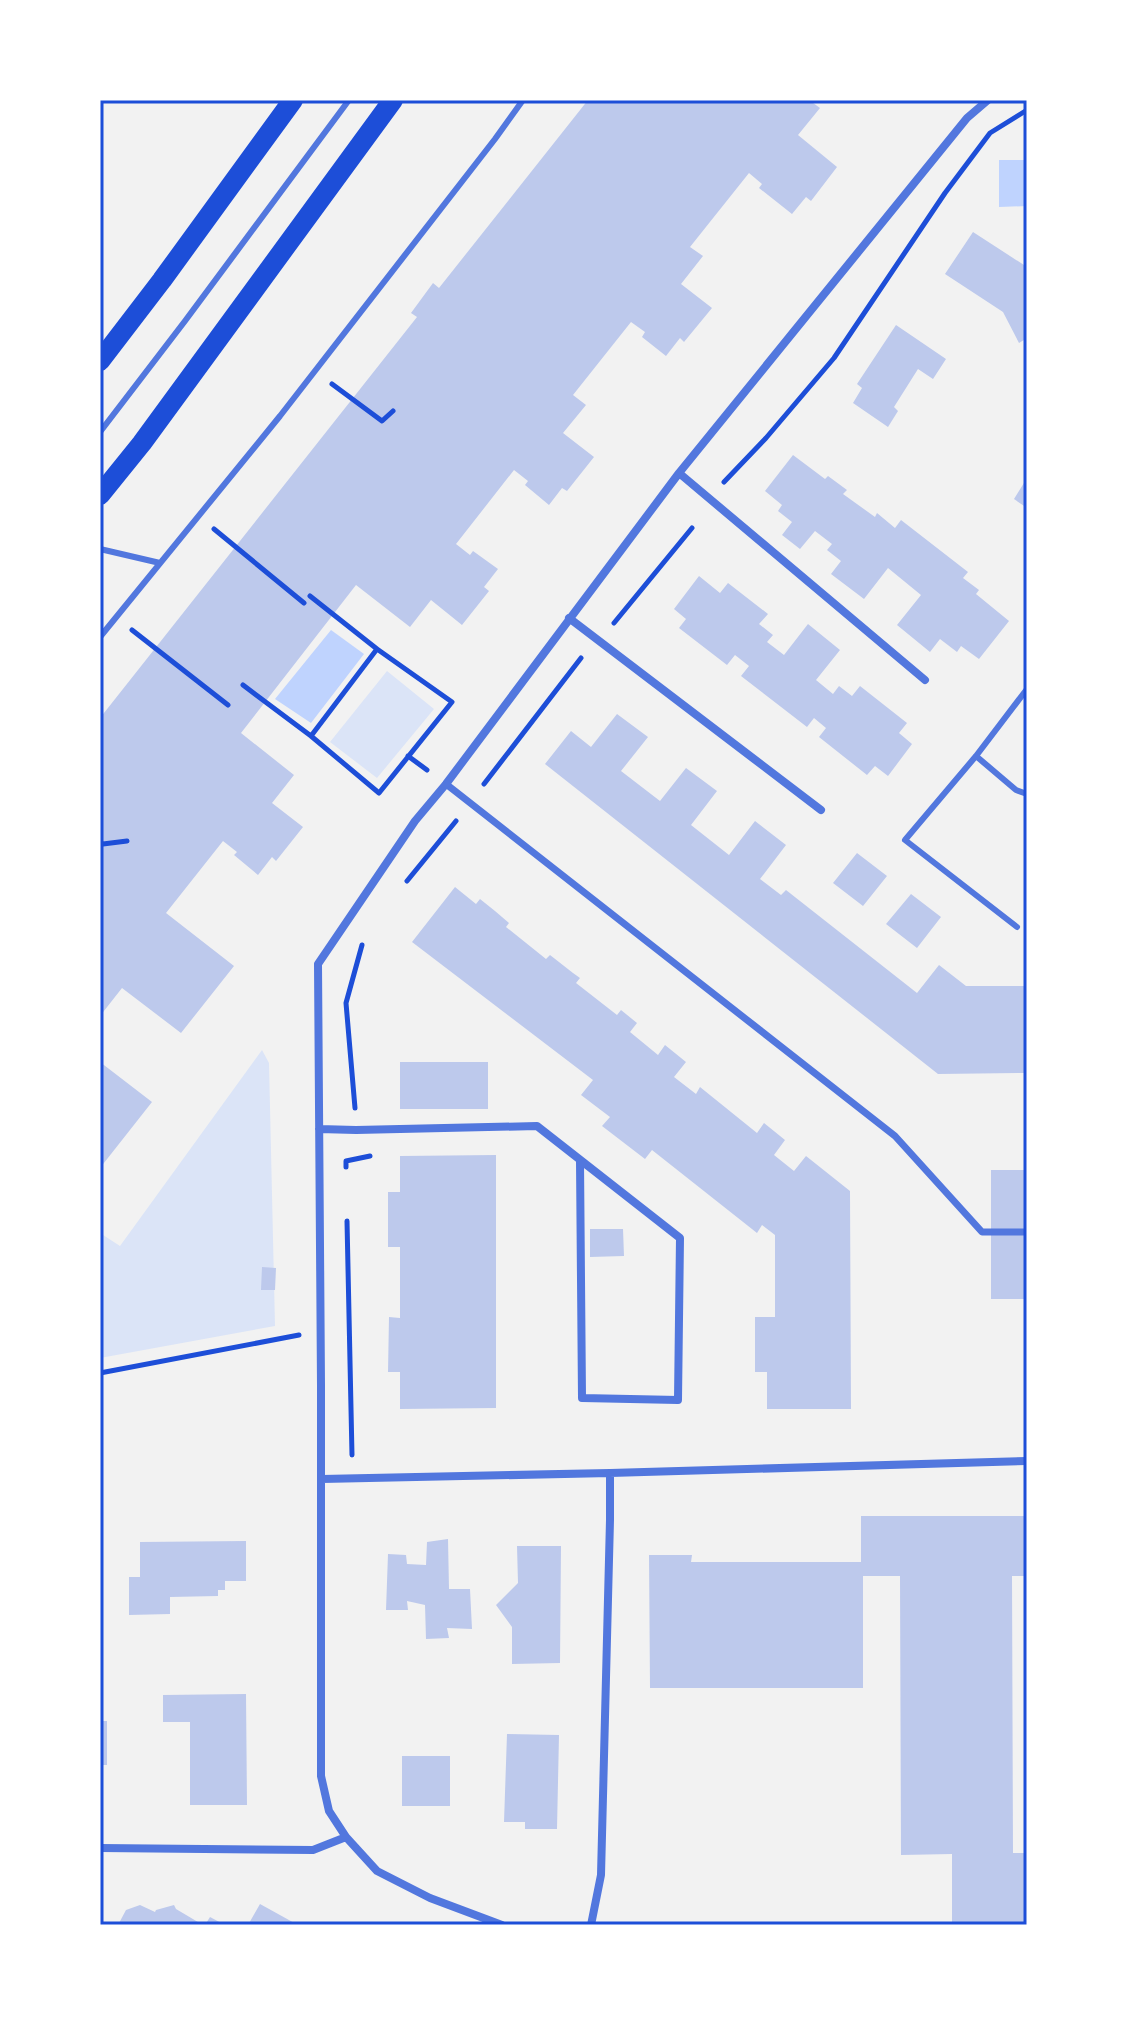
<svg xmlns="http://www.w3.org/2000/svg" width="1127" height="2025" viewBox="0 0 1127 2025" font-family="Merriweather,serif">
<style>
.green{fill:#dbe4f7}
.water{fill:#bfd3fe}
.building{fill:#bdc9ec}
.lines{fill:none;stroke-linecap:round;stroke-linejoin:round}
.path{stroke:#1d4ed8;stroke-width:5}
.service{stroke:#5277de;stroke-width:6}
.pedestrian{stroke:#5277de;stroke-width:7}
.minor{stroke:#5277de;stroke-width:8}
.primary{stroke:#1d4ed8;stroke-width:20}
.neatline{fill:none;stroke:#1d4ed8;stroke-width:3}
</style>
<rect width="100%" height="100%" fill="#f2f2f2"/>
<path class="green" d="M 387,671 L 434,709 L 377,778 L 330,742 Z
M 262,1050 L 269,1063 L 275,1326 L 100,1358 L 100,1233 L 120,1246 Z"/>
<path class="water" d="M 999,160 L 1027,160 L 1027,206 L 999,207 Z
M 331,630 L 364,654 L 311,723 L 275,699 Z"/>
<path class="building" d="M 588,100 L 809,100 L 820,108 L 798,135 L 837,167 L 811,201 L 806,197 L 792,214 L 759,188 L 762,184 L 749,173 L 690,247 L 703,256 L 681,284 L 712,308 L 684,342 L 680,338 L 666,356 L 642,337 L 645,332 L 631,322 L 573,395 L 586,405 L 563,433 L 594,457 L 567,491 L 562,488 L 549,505 L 525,485 L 528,481 L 514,470 L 456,544 L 470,555 L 473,551 L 498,569 L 484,587 L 489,591 L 462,625 L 431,600 L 410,627 L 356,585 L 241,733 L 294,775 L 272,803 L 303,827 L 276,861 L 272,857 L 258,875 L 234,855 L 237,852 L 223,841 L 166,913 L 234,966 L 181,1033 L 122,988 L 100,1016 L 100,718 L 417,317 L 411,313 L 433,283 L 439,288 Z
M 973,232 L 1027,267 L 1027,338 L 1019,343 L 1003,312 L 945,274 Z
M 896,325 L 946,359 L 933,379 L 918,369 L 894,407 L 898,411 L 888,427 L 853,403 L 862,388 L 857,384 Z
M 793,455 L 825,479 L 828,476 L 847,490 L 843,494 L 875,517 L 877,513 L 895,528 L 901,520 L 968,572 L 963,578 L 979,590 L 976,594 L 1009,621 L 979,659 L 961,646 L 957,652 L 940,639 L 930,652 L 897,625 L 921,595 L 888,568 L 864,599 L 831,574 L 841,561 L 827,550 L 832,544 L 815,531 L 800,549 L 782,535 L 792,522 L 778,511 L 782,505 L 765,491 Z
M 1027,478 L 1027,508 L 1014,499 Z
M 699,576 L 720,593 L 728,583 L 768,614 L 759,624 L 773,635 L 767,642 L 784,655 L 808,624 L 840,650 L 816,680 L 833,694 L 839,686 L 852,696 L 860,686 L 907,723 L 899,733 L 912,744 L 888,776 L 875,766 L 867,775 L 819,737 L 826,728 L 814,718 L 807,727 L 741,676 L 749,666 L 735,655 L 727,665 L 679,628 L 686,619 L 674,609 Z
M 617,714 L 648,737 L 621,771 L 660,801 L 686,768 L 717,791 L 691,825 L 729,855 L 755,821 L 786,845 L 760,879 L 781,895 L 786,890 L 917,993 L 939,965 L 966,986 L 1027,986 L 1027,1073 L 938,1074 L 545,764 L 571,731 L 591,747 Z
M 857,853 L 887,876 L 863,906 L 833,883 Z
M 455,887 L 476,904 L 480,899 L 495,911 L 509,923 L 506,927 L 546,959 L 550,955 L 573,973 L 580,978 L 576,983 L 617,1015 L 621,1010 L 637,1023 L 630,1032 L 658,1055 L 665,1045 L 686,1062 L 674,1077 L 696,1094 L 700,1087 L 757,1133 L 764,1123 L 785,1140 L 774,1155 L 794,1171 L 806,1156 L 850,1191 L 851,1409 L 767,1409 L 767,1372 L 755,1372 L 755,1317 L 775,1317 L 775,1235 L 762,1225 L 757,1233 L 652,1150 L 645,1159 L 602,1126 L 610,1117 L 581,1095 L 593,1080 L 412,942 Z
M 911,894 L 941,917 L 917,948 L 886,924 Z
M 100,1062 L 152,1102 L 100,1168 Z
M 400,1062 L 488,1062 L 488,1109 L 400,1109 Z
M 496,1155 L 496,1408 L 400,1409 L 400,1372 L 388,1372 L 389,1317 L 400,1318 L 400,1247 L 388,1247 L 388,1192 L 400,1192 L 400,1156 Z
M 991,1170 L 1027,1170 L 1027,1299 L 991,1299 Z
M 590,1229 L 623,1229 L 624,1256 L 590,1257 Z
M 262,1267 L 276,1268 L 275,1290 L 261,1290 Z
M 861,1516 L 1027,1516 L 1027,1576 L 1012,1576 L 1013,1853 L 1027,1853 L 1027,1925 L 952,1925 L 952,1854 L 901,1855 L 900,1576 L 863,1576 L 863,1688 L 650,1688 L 649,1555 L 692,1555 L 691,1562 L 861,1562 Z
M 448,1539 L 449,1589 L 470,1589 L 472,1629 L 447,1628 L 449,1638 L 426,1639 L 425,1605 L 407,1601 L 408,1610 L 386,1610 L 388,1554 L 406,1555 L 407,1564 L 426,1565 L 427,1542 Z
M 246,1541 L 246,1581 L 225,1581 L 225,1590 L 218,1590 L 218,1596 L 170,1597 L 170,1614 L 129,1615 L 129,1577 L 140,1577 L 140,1542 Z
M 517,1546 L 561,1546 L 560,1663 L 512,1664 L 512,1627 L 496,1605 L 518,1583 Z
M 246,1694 L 247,1805 L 190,1805 L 190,1722 L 163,1722 L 163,1695 Z
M 100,1721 L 107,1721 L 107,1765 L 100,1765 Z
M 507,1734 L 559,1735 L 557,1829 L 525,1829 L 525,1822 L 504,1822 Z
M 402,1756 L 450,1756 L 450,1806 L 402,1806 Z
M 260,1904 L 298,1925 L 248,1925 Z
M 140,1905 L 155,1912 L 156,1910 L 174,1905 L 176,1909 L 203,1925 L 118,1925 L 126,1910 Z
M 210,1917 L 225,1925 L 205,1925 Z"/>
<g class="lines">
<path class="path" d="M 332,384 L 382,421 L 393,411
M 724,482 L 766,438 L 834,358 L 945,193 L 990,133 L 1027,110
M 214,529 L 304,603
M 310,596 L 377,649
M 614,623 L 692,528
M 132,630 L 228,705
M 377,649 L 452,702 L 379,793 L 311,736 Z
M 243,685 L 311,736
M 408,756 L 427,770
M 484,784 L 581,658
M 100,842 L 103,844 L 127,841
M 407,881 L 456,821
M 355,1108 L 346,1003 L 362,945
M 346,1167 L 346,1161 L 370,1156
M 347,1221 L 352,1455
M 100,1373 L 299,1335"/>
<path class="service" d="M 100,432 L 185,321 L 349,100
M 100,549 L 160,563
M 100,637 L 280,416 L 495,139 L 523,100
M 976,756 L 1016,790 L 1027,794
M 1017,927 L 905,840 L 976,756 L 1027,689"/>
<path class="pedestrian" d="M 446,784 L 895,1136 L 982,1232 L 1027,1232"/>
<path class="minor" d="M 679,473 L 925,680
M 569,618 L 821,810
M 319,1129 L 356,1130 L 537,1126 L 680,1238 L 678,1400 L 582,1398 L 580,1161
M 322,1479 L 610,1473 L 1027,1461
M 100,1848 L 313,1850 L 346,1837
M 502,1925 L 430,1898 L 377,1871 L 346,1837 L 329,1811 L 321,1776 L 321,1385 L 318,964 L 415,821 L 446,784 L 679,473 L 967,118 L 988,100
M 591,1925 L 601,1875 L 610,1520 L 610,1473"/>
<path class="primary" d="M 100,361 L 162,280 L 293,100
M 100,495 L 142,443 L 393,100"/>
</g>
<rect width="1127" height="2025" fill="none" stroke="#ffffff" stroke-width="204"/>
<rect x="102" y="102" width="923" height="1821" class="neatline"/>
</svg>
